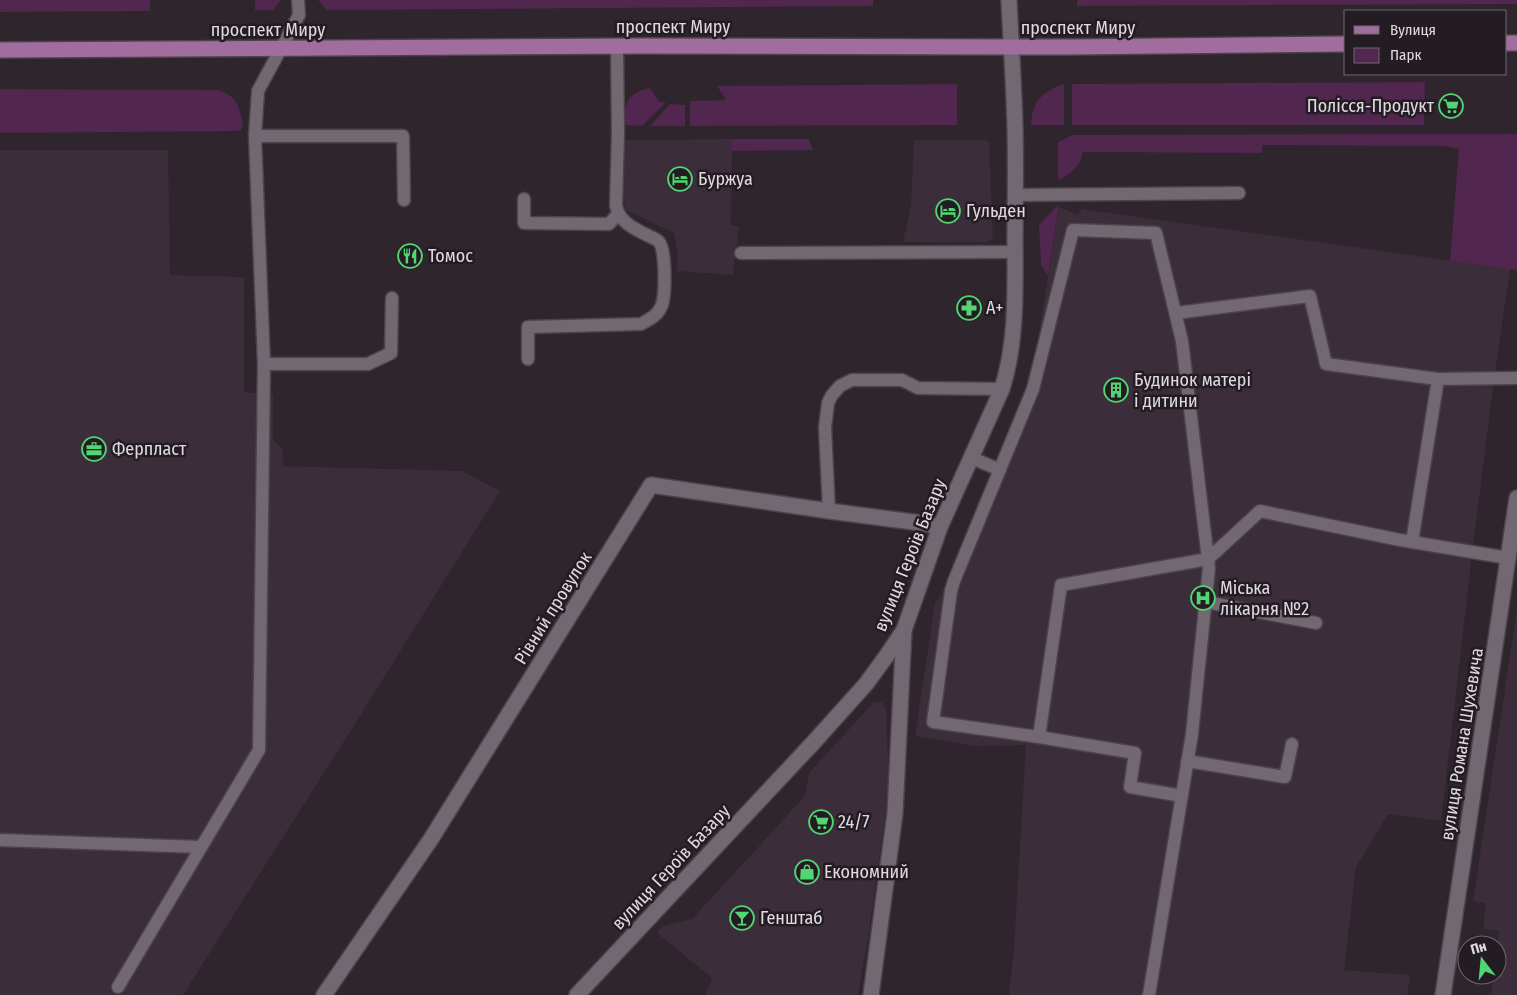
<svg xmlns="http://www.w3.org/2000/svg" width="1517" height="995" viewBox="0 0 1517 995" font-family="'Fira Sans Condensed',sans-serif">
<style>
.built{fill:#3b2e3a}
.green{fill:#51264f}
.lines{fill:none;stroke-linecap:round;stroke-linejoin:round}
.lane-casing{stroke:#4b434a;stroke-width:15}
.street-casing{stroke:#4b434a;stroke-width:18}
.secondary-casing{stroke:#4b434a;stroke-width:18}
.primary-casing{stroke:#4b434a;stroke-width:18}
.lane{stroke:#726871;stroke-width:12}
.street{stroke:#726871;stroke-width:15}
.secondary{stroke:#726871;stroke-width:15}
.primary{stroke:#a16d9e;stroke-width:15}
.labels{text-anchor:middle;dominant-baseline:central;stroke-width:5;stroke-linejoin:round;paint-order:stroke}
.street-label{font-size:18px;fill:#e0dadf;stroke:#241c23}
.poi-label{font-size:18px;fill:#e0dadf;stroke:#241c23;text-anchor:start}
</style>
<rect width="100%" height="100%" fill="#2e252d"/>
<path class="built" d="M 732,139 L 731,225 L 739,227 L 733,275 L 677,271 L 678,254 L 674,233 L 626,210 L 624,202 L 625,140 Z
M 914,140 L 985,140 L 989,142 L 993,237 L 988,242 L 903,242 L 911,205 Z
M 0,150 L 168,150 L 170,275 L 244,277 L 244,392 L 273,395 L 273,440 L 283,449 L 283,466 L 462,471 L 500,491 L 363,711 L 183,995 L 0,995 Z
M 1059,207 L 1078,215 L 1082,209 L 1510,269 L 1494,379 L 1474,538 L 1441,821 L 1388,814 L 1356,867 L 1344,970 L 1410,975 L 1407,995 L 1009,995 L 1014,949 L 1026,745 L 976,746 L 915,736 L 935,603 L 943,593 L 1032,378 Z
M 1517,610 L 1517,995 L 1491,995 L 1494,975 L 1497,975 L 1497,949 L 1499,931 L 1483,929 L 1486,904 L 1473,901 Z
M 874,702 L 879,702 L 883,703 L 886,709 L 889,787 L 869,932 L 858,995 L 705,995 L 712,978 L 657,933 L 663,926 L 692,919 L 805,796 L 809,773 Z"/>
<path class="green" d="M 0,0 L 150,0 L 150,11 L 0,12 Z
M 255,0 L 281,0 L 273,10 L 255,10 Z
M 318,0 L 873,0 L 873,6 L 327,10 Z
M 1077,0 L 1517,0 L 1517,4 L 1077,6 Z
M 1425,82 L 1424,125 L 1072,125 L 1072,84 Z
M 957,84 L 957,125 L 690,126 L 690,101 L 725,100 L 725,98 L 717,86 Z
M 1064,84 L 1064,125 L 1031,125 C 1032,102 1042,91 1064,84 Z
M 648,88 L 650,88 L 659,102 L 666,102 L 642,126 L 625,125 C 624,103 626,95 648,88 Z
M 0,89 L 217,90 C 238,95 240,108 243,127 L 241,130 L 238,131 L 0,133 Z
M 670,104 L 685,105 L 685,126 L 650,126 Z
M 1517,134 L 1517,270 L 1450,261 L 1459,149 L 1446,146 L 1262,145 L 1262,153 L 1083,152 C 1081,165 1071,175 1058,180 L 1058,142 L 1073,135 Z
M 732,139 L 809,139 L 813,150 L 732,151 Z
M 1059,204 L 1048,275 L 1041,265 L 1039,225 Z"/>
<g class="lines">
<g class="lane-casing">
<path id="lane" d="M 298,0 L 299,15 L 258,91 L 255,136 L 264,364 L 368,364 L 391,353 L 392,298
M 255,136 L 403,136 L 404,200
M 1015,195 L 1239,193
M 524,199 L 524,223 L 609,224 L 618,214
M 741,253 L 1015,252
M 1176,313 L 1310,296 L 1326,364 L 1438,379 L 1517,378
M 528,359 L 528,327 L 641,324 C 650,319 657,316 661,307 C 666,298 666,249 659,242 C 657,239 653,238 649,236 C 635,229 620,223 616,206 L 618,133 L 617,46
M 972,458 L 1000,470
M 829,511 L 825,428 L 828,403 L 832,395 L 840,386 L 852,380 L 902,380 L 918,388 L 1002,389
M 1412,542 L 1438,379
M 1206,602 L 1316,623
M 1039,737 L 1061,585 L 1208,559 L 1260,511 L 1400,540 L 1508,558
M 1187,761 L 1285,777 L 1292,744
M 0,840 L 201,847
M 118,987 L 259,750 L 264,364
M 1149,995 L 1192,734 L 1209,568 L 1182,341 L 1156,233 L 1073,230 L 1033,389 L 954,581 L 951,591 L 933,722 L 1039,737 L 1135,753 L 1130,787 L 1182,796"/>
</g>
<g class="street-casing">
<path id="street" d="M 324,995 L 431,839 L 651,485 L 829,511 L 921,523 L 940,527
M 871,995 L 895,813 L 904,630"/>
</g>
<g class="secondary-casing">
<path id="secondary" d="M 577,995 L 813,743 L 866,684 L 885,658 L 904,630 L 940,527 L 1002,389 C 1017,341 1015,292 1015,243 C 1015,205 1016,167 1015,129 C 1014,86 1011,43 1009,0
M 1443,995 L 1517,498"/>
</g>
<g class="primary-casing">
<path id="primary" d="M 1506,43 L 1517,43
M 0,50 L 640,46 L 1069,47 L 1346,44"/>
</g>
<use href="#lane" class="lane"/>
<use href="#street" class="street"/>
<use href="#secondary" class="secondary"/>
<use href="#primary" class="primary"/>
</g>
<defs>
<g id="supermarket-ring" transform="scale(1.25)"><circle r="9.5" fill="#241c23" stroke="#52d673" stroke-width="1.5"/><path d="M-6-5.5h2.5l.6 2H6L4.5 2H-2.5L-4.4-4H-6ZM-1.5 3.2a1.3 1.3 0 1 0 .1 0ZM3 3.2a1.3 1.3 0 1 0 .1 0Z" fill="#52d673"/></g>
<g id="hotel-ring" transform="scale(1.25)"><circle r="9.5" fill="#241c23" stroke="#52d673" stroke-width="1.5"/><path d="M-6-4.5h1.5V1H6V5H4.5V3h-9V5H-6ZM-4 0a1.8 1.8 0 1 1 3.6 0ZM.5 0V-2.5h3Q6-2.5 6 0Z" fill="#52d673"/></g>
<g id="restaurant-ring" transform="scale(1.25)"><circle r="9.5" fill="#241c23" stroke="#52d673" stroke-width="1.5"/><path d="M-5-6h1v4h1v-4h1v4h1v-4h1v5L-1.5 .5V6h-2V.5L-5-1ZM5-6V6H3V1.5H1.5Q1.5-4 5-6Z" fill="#52d673"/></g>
<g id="pharmacy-ring" transform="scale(1.25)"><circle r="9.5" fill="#241c23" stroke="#52d673" stroke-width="1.5"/><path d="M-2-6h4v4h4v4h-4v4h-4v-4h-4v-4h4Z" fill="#52d673"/></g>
<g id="building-ring" transform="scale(1.25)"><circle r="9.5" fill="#241c23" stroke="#52d673" stroke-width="1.5"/><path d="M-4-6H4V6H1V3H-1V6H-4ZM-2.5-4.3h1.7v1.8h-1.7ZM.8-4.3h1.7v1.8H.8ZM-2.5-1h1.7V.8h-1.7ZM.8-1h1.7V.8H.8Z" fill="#52d673"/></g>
<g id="office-ring" transform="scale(1.25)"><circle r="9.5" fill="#241c23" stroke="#52d673" stroke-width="1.5"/><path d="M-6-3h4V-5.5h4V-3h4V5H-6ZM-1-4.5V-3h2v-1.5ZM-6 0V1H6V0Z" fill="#52d673"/></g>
<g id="hospital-ring" transform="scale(1.25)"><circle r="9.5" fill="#241c23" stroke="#52d673" stroke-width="1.5"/><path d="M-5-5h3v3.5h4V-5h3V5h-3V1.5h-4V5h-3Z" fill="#52d673"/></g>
<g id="shop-ring" transform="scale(1.25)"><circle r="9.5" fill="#241c23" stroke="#52d673" stroke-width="1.5"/><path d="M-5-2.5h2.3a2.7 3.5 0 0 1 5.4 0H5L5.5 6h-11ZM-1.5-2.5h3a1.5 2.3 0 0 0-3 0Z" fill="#52d673"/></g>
<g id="bar-ring" transform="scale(1.25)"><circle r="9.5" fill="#241c23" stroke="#52d673" stroke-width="1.5"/><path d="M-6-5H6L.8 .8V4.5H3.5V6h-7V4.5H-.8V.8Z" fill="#52d673"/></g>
</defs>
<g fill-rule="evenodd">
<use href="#supermarket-ring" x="1451" y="106"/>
<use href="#hotel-ring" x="680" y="179"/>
<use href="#hotel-ring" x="948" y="211"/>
<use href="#restaurant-ring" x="410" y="256"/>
<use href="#pharmacy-ring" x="969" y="308"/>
<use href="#building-ring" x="1116" y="390"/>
<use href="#office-ring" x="94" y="449"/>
<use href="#hospital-ring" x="1203" y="598"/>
<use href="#supermarket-ring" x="821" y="822"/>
<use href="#shop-ring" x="807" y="872"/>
<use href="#bar-ring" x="742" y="918"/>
</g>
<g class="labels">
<g class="street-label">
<text x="673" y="27">проспект Миру</text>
<text x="1078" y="28">проспект Миру</text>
<text x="268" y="30">проспект Миру</text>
<text transform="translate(910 555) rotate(-68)">вулиця Героїв Базару</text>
<text transform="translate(553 608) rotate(-58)">Рівний провулок</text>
<text transform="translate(1462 744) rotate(-81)">вулиця Романа Шухевича</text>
<text transform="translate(671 867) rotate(-47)">вулиця Героїв Базару</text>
</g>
<g class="poi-label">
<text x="1434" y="106" text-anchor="end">Полісся-Продукт</text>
<text x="698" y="179">Буржуа</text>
<text x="966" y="211">Гульден</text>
<text x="428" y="256">Томос</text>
<text x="986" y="308">A+</text>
<text x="1134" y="380">Будинок матері<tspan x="1134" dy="21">і дитини</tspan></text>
<text x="112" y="449">Ферпласт</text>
<text x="1220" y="588">Міська<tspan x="1220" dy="21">лікарня №2</tspan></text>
<text x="838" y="822">24/7</text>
<text x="824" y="872">Економний</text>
<text x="760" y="918">Генштаб</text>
</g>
</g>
<rect x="1344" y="10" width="162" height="65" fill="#241c23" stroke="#6f686e"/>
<rect x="1354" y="26" width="25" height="8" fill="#a16d9e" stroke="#6f686e"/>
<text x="1390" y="35" font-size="15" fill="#e0dadf">Вулиця</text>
<rect x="1354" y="48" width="25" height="15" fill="#51264f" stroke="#6f686e"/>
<text x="1390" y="60" font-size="15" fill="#e0dadf">Парк</text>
<g transform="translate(1482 960) rotate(344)"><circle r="24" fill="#241c23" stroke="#6f686e"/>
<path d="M0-4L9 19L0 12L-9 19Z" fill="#52d673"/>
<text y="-8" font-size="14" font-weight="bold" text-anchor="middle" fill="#e0dadf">Пн</text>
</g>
</svg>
